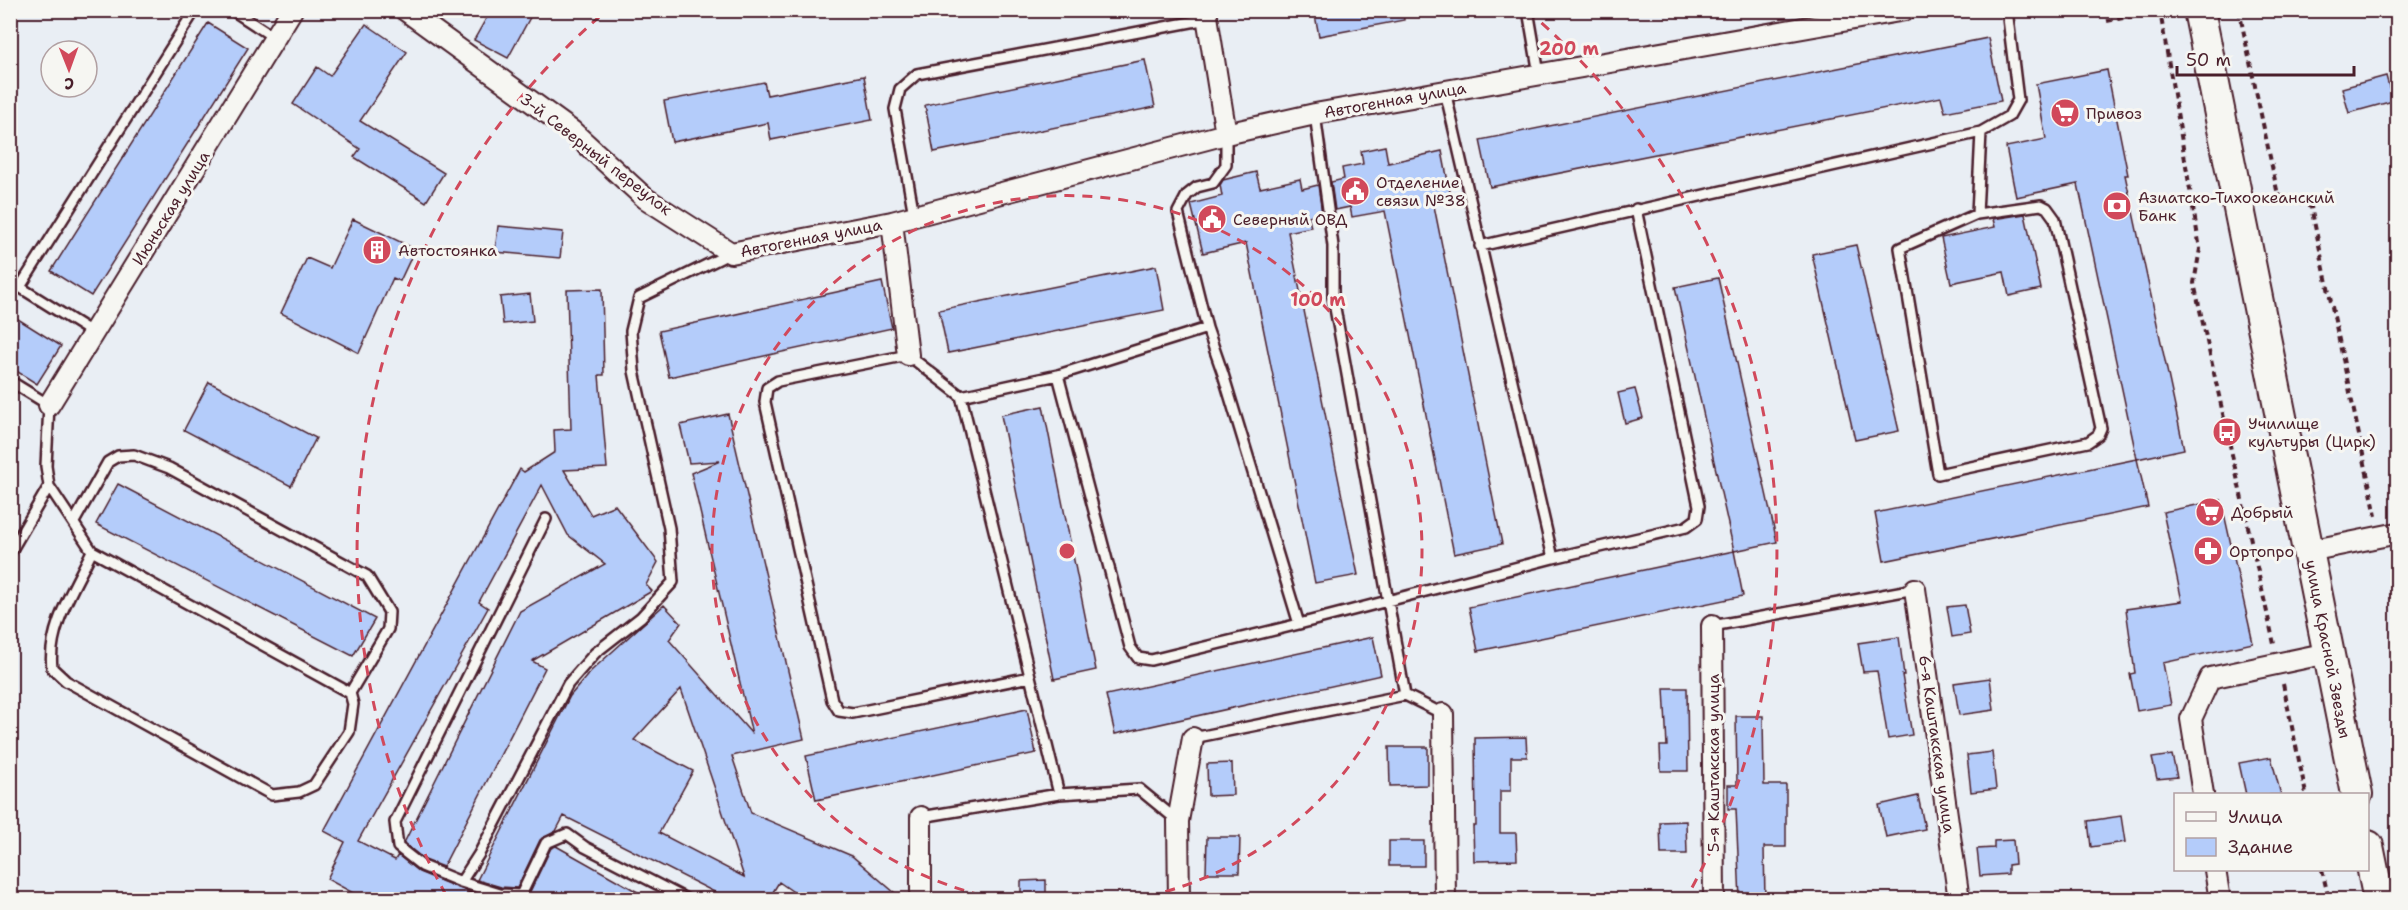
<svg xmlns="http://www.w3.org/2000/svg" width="2408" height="910" viewBox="0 0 2408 910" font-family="'Shantell Sans',sans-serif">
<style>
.building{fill:#b4ccfa;stroke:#4a1f2b;stroke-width:1.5;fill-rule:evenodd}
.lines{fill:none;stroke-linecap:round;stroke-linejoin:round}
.service-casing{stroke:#4a1f2b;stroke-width:14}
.minor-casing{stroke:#4a1f2b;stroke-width:24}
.primary-casing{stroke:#4a1f2b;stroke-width:34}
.path{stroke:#4a1f2b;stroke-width:4;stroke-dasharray:6 4.5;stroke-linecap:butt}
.service{stroke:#f6f6f2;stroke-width:9}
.minor{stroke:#f6f6f2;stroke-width:20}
.primary{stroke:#f6f6f2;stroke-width:30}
.ring{fill:none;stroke:#d1495b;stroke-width:3;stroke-dasharray:10 8}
.labels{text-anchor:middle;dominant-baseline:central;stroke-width:6;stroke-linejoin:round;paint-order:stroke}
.street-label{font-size:16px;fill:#4a1f2b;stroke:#f6f6f2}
.poi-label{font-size:16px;fill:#4a1f2b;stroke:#f6f6f2;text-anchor:start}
.centre{fill:#d1495b;stroke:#f6f6f2;stroke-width:3}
.ring-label{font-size:18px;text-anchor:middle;font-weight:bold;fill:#d1495b;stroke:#f6f6f2;stroke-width:6;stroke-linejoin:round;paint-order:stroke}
</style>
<rect width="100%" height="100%" fill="#e9eef4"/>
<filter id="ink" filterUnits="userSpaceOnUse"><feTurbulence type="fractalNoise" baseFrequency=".0167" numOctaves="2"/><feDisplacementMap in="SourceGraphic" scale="12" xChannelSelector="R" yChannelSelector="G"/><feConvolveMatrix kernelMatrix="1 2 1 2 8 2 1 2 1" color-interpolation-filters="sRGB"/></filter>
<g filter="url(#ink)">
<path class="building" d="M 491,10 L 534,10 L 508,58 L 474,40 Z
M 1314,10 L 1403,10 L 1404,20 L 1319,36 Z
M 208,23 L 248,48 L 91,296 L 51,271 Z
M 366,24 L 407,52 L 360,121 L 444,173 L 426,202 L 354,157 L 360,149 L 293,104 L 317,67 L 330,76 Z
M 1988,38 L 2001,101 L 1945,112 L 1941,97 L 1490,187 L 1480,140 Z
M 1145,60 L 1155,107 L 934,152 L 925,105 Z
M 2107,70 L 2128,175 L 2125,175 L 2184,449 L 2137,459 L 2078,184 L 2016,197 L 2006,147 L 2046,139 L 2036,84 Z
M 864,76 L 872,120 L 771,140 L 768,123 L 672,142 L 664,101 L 764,82 L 767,95 Z
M 2386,76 L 2393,101 L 2349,113 L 2342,88 Z
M 1385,146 L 1388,163 L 1442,151 L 1451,197 L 1433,201 L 1502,544 L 1454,554 L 1385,211 L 1352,217 L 1350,207 L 1335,210 L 1331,182 L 1344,179 L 1342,168 L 1363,164 L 1361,151 Z
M 1256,172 L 1260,188 L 1300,179 L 1302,189 L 1318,185 L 1322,213 L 1308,216 L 1311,227 L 1288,232 L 1358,575 L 1315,583 L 1246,243 L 1203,253 L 1191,204 L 1222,196 L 1220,185 L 1223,180 Z
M 2025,214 L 2041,289 L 2009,296 L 2004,272 L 1951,283 L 1941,238 L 1995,227 L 1993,219 Z
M 353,219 L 415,249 L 400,281 L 393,278 L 359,353 L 281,313 L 307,258 L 330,268 Z
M 498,226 L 563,232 L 560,258 L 495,252 Z
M 1856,245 L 1899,431 L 1855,440 L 1812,254 Z
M 1156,266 L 1164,310 L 948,353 L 939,310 Z
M 1718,278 L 1777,542 L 1734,551 L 1675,287 Z
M 882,282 L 892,328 L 669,377 L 659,331 Z
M 602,289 L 604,375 L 599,375 L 607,468 L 564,470 L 591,515 L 615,505 L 658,562 L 646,585 L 652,591 L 532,661 L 545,668 L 443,867 L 425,860 L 404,843 L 520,611 L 605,564 L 568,535 L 542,485 L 479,602 L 488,608 L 358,841 L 395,860 L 398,855 L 419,872 L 471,893 L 495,900 L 366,900 L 327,879 L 345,842 L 324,831 L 520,469 L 524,472 L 555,452 L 554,430 L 571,429 L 567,290 Z
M 530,294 L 533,321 L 503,324 L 500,297 Z
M 10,314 L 61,346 L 37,384 L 10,367 Z
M 209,382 L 316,438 L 291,486 L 184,430 Z
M 1635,389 L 1643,418 L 1625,423 L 1618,393 Z
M 1043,406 L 1096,670 L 1054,679 L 1001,415 Z
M 728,414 L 804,739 L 732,756 L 751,813 L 852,856 L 903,900 L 805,900 L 779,882 L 773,892 L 789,900 L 730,900 L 564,816 L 556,831 L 540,840 L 517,888 L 501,887 L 477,880 L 570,696 L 591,671 L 664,605 L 681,623 L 669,640 L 752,734 L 691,473 L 720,461 L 689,463 L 680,425 ZM 681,689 L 711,777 L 744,877 L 659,833 L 693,771 L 634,740 Z
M 2137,459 L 2148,507 L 1884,561 L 1875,513 Z
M 118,484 L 375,619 L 353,656 L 96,524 Z
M 2221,500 L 2253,643 L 2163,663 L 2171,705 L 2137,711 L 2130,674 L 2135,673 L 2126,609 L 2182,601 L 2163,512 Z
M 1734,551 L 1743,596 L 1478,651 L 1469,607 Z
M 1965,605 L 1970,634 L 1952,637 L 1947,607 Z
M 1373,637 L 1381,675 L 1115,734 L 1106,695 Z
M 1899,637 L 1904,675 L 1902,675 L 1912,735 L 1888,739 L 1877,671 L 1863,672 L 1858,643 Z
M 1990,678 L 1994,710 L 1959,715 L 1954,683 Z
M 1664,688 L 1687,688 L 1688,771 L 1661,771 L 1660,746 L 1667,746 Z
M 1027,709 L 1036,753 L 816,800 L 806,756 Z
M 1736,716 L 1763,716 L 1764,785 L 1786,785 L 1786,847 L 1764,847 L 1765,900 L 1740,900 L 1736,809 L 1728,809 L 1728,785 L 1737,785 Z
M 1526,737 L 1527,757 L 1511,757 L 1511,791 L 1500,791 L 1500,833 L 1516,833 L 1517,860 L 1474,861 L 1473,826 L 1476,826 L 1475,738 Z
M 1389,747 L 1428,747 L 1428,785 L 1390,786 Z
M 1992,752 L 1996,789 L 1971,792 L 1967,755 Z
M 2172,755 L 2177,777 L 2157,779 L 2152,758 Z
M 2271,757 L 2281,795 L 2246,795 L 2239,763 Z
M 1232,763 L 1233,795 L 1208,796 L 1207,764 Z
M 1918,796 L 1925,829 L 1886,837 L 1879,805 Z
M 2121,816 L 2125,842 L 2091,847 L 2088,821 Z
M 1686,821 L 1687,854 L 1661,854 L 1660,822 Z
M 1207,837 L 1240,837 L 1239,873 L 1206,873 Z
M 2013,840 L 2015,864 L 2008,865 L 2008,874 L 1980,876 L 1977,849 L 1994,848 L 1994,841 Z
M 1389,841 L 1424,841 L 1424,866 L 1389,866 Z
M 556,846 L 652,900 L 526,900 L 551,848 Z
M 1046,880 L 1046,900 L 1021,900 L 1021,881 Z"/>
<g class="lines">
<g class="service-casing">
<path id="service" d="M 232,10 L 275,38
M 1528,10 L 1539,74
M 1445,91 L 1553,558
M 1315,114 L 1333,246 L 1333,297 L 1405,695
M 1977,214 L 1900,248 L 1938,474 L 2088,442 L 2098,435 L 2101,428 L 2055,219 L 2047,208 L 2041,205 L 1977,214 L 1981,132
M 914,215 L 895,109 L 900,89 L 917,74 L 1207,19
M 1480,246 L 1981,132 L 2009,116 L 2018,100 L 2007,10
M 10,281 L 93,333
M 20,287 L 195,10
M 1058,375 L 1130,647 L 1138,658 L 1151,660 L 1299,624 L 1223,374 L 1207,328
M 10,381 L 49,405 L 46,466 L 49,486 L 10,553
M 961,396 L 1059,794
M 49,486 L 92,551 L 350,693 L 353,704 L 349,732 L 314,785 L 299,792 L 272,795 L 66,681 L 52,668 C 47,628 75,587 92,551
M 546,519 L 395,822 L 398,847 L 422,866 L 461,882 L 479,854 L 568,684 L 595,653 L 641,617 L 673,582 L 669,528 L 634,371 L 631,331 L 639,298 L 731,253
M 74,522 L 108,462 L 118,456 L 134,455 L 169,468 L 367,576 L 389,612 L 388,629 L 350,693
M 1299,624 L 1553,558 L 1686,527 L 1697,519 L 1699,506 L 1636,209
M 1712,626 L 1915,589
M 1030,677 L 853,713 L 839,711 L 832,700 L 765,402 L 767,388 L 778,381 L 908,355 L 961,396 L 1058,375 L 1207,328 L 1178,212 L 1187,195 L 1197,187 L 1213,183 L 1226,165 L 1226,134
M 1193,738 L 1405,695 L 1443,714
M 921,817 L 1059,794 L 1139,789 L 1178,821
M 461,882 L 500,894 L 521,895 L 546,843 L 567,834 L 585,847 L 688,900"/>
</g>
<g class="minor-casing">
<path id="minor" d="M 405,10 L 572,131 L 645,198 L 731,253 L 892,222 L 1226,134 L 1315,114 L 1905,10
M 1206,10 L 1226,134
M 892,222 L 908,355
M 49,405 L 292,10
M 2309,551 L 2398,533
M 1915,589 L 1959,900
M 1712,626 L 1714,900
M 1443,714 L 1445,900
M 2203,794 L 2191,719 L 2210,678 L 2328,653
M 2215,870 L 2220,900
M 921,900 L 921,817
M 1179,900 L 1178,821 L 1193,738"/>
</g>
<g class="primary-casing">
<path id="primary" d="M 2199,10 L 2357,794
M 2368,846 L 2379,900"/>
</g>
<path class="path" d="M 2239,10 L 2278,195 L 2311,207 L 2376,516
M 2107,21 L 2160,11 L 2200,249 L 2194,283 L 2274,644
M 2283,684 L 2306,794
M 2322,870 L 2329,900"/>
<use href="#service" class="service"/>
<use href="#minor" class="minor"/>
<use href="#primary" class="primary"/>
</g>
</g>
<g class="ring">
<path d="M999 899A355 355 0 1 1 1135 899"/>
<path d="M446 895A710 710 0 0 1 606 11M1528 11A710 710 0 0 1 1688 895"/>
</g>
<defs>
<g id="supermarket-disc" transform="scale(1.5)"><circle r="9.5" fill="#d1495b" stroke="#f6f6f2"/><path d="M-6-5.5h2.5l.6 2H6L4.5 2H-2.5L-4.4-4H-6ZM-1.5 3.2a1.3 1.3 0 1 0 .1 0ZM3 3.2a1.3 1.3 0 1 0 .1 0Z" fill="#fff"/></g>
<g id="civic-disc" transform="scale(1.5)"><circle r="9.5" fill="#d1495b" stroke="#f6f6f2"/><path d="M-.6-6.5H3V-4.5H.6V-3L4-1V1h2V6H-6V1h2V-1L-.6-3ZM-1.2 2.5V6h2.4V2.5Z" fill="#fff"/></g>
<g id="bank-disc" transform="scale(1.5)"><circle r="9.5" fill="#d1495b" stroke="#f6f6f2"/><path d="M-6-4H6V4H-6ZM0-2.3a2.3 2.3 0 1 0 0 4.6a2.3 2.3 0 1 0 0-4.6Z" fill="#fff"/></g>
<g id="building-disc" transform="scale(1.5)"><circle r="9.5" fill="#d1495b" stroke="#f6f6f2"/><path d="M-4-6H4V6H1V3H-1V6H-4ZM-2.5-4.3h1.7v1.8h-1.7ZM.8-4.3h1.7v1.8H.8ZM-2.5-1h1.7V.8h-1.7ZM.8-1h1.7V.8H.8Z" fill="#fff"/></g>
<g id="bus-disc" transform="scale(1.5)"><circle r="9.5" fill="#d1495b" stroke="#f6f6f2"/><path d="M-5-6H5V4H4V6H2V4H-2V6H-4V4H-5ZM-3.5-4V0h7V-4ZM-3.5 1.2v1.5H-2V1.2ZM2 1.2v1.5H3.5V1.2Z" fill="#fff"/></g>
<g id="pharmacy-disc" transform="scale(1.5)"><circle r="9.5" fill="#d1495b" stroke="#f6f6f2"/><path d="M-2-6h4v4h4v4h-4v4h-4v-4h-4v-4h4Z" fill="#fff"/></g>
</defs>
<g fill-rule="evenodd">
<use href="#supermarket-disc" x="2065" y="113"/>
<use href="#civic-disc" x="1355" y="191"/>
<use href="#bank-disc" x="2117" y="206"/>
<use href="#civic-disc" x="1212" y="219"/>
<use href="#building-disc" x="377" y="250"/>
<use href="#bus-disc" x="2227" y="432"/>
<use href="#supermarket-disc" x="2210" y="512"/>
<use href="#pharmacy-disc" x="2208" y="551"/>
</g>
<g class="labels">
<g class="street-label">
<text transform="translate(1395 100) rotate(-10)">Автогенная улица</text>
<text transform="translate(596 154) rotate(38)">3-й Северный переулок</text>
<text transform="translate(171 208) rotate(-58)">Июньская улица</text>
<text transform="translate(811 238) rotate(-11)">Автогенная улица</text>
<text transform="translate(2328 649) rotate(79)">улица Красной Звезды</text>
<text transform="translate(1937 744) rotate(82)">6-я Каштакская улица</text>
<text transform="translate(1713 763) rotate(-90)">5-я Каштакская улица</text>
</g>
<g class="poi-label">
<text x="2086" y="113">Привоз</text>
<text x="1376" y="182">Отделение<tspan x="1376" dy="18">связи №38</tspan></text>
<text x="2138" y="197">Азиатско-Тихоокеанский<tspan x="2138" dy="18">Банк</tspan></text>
<text x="1233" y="219">Северный ОВД</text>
<text x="398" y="250">Автостоянка</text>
<text x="2248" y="423">Училище<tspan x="2248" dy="18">культуры (Цирк)</tspan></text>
<text x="2231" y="512">Добрый</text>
<text x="2229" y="551">Ортопро</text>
</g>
</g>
<circle cx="1067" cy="551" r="9" class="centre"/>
<g class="ring-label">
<text x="1569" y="55">200 m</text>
<text x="1318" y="306">100 m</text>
</g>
<rect width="2408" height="910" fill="none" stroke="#f6f6f2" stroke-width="36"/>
<rect x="18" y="18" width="2372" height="874" fill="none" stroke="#4a1f2b" stroke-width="2" filter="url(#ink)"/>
<rect x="2174" y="793" width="195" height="78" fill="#f6f6f2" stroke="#b1a0a2" stroke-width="1.5"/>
<rect x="2186" y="812" width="30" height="9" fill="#f6f6f2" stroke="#b1a0a2" stroke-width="1.5"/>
<text x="2228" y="823" font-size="18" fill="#4a1f2b">Улица</text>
<rect x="2186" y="838" width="30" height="18" fill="#b4ccfa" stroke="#b1a0a2" stroke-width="1.5"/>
<text x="2228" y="853" font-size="18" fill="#4a1f2b">Здание</text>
<g transform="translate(69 69) rotate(179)"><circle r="28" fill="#f6f6f2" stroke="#b1a0a2" stroke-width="1.5"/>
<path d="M0-4.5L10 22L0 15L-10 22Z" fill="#d1495b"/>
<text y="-9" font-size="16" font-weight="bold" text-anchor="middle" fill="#4a1f2b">С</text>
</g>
<path d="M2177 66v9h177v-9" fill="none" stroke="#4a1f2b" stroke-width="3"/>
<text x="2186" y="66" font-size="18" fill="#4a1f2b" stroke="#f6f6f2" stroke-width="4.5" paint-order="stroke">50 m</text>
</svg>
